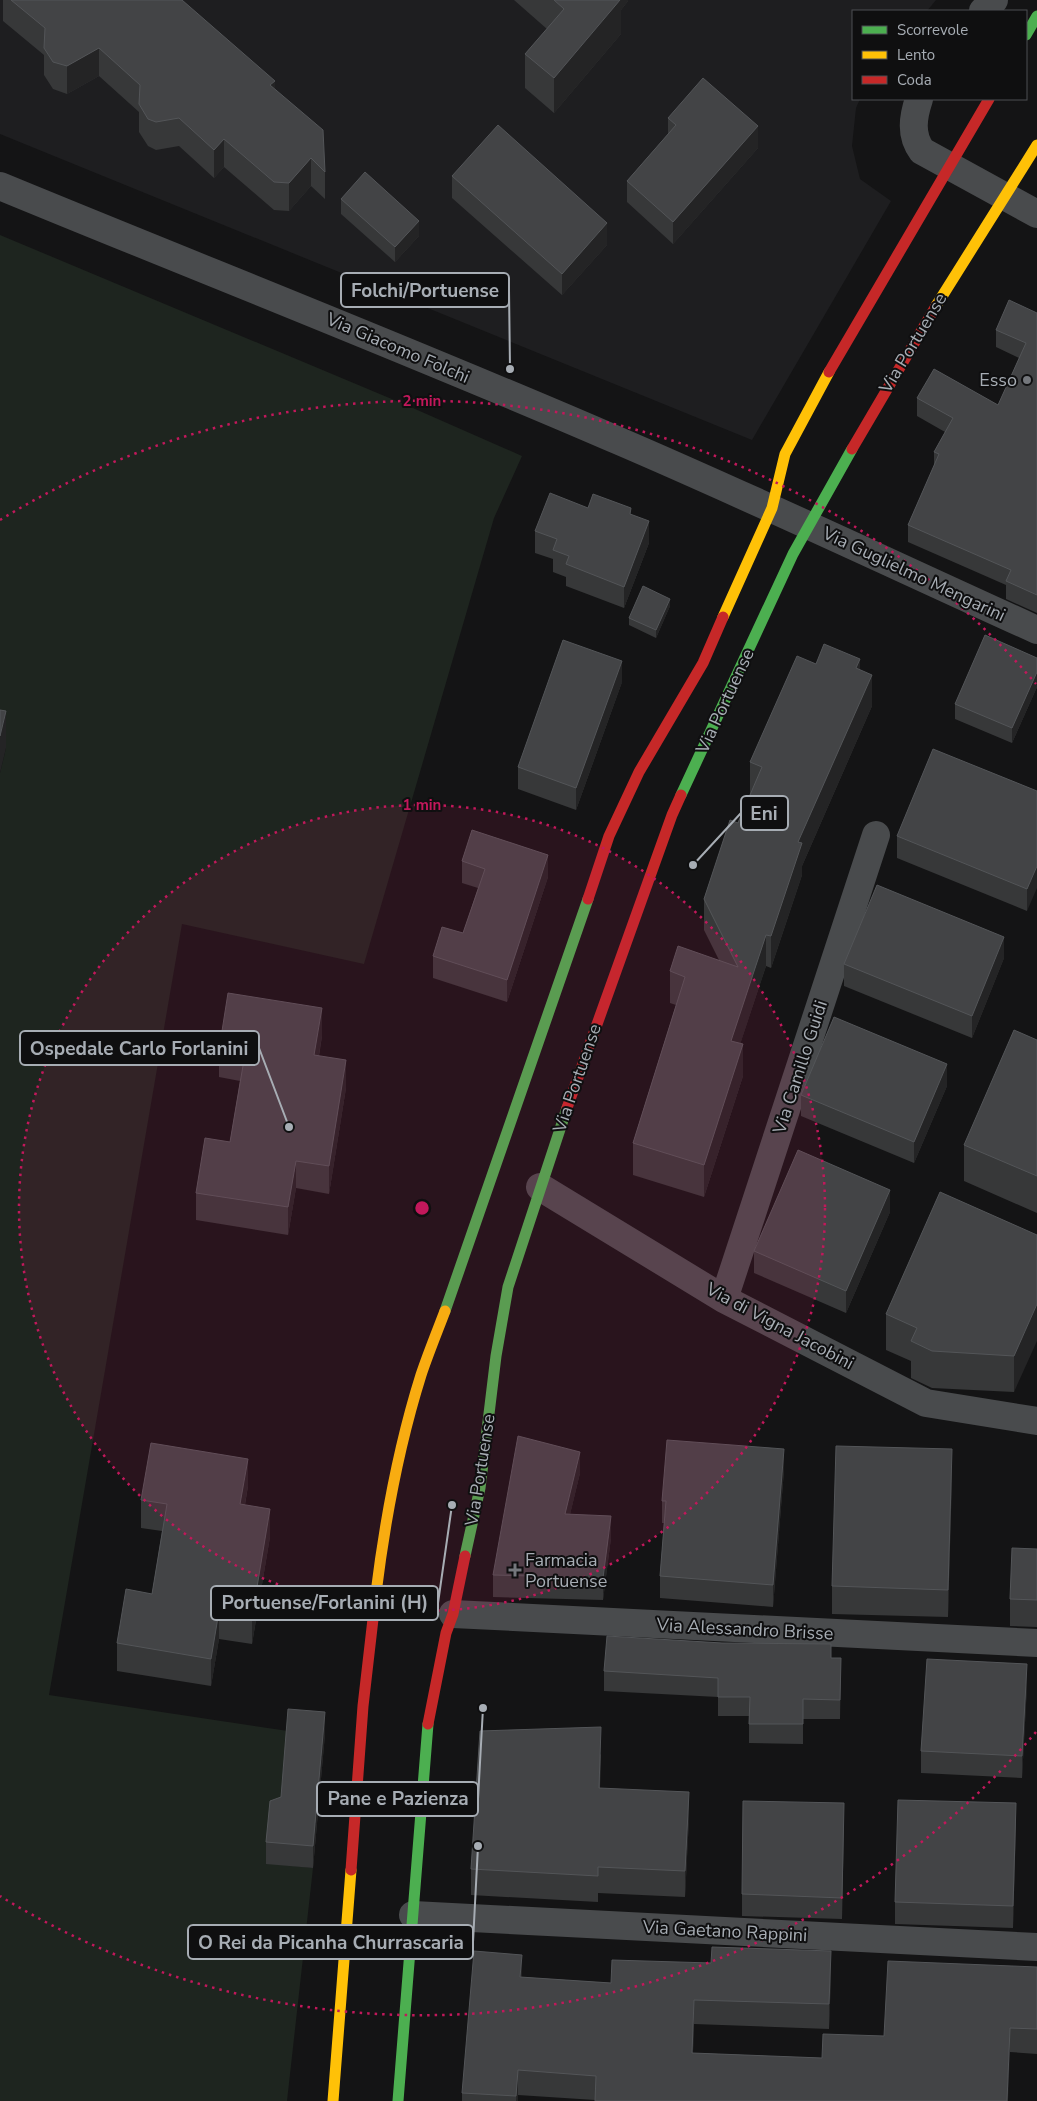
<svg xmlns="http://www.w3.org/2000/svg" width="1037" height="2101" viewBox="0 0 1037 2101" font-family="'Nunito Sans',sans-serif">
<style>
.built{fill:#1e1e20}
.green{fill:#1e251f}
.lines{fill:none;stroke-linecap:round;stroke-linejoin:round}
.street{stroke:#494b4d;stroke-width:28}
.fast{stroke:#4caf50;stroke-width:11}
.slow{stroke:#ffc107;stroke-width:11}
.jam{stroke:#c62828;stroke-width:11}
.wall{fill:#373839}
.shaded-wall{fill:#242425}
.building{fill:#434446;stroke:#535558}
.ring{fill:none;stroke:#c2185b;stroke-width:2.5;stroke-dasharray:2.5 5}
.poi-dot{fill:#74777c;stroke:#0f0f10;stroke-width:2}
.labels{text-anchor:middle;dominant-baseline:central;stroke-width:4;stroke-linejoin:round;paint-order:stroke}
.street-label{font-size:18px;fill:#a7adb4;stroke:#0f0f10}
.poi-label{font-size:18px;fill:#a7adb4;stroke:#0f0f10;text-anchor:end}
.centre{fill:#c2185b;stroke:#0f0f10;stroke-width:2.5}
.ring-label{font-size:15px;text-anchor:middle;font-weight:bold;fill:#c2185b;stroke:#0f0f10;stroke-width:4;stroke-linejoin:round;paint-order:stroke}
.leader{fill:none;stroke:#a7adb4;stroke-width:2}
.callout-dot{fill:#a7adb4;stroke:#0f0f10;stroke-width:2}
.callout{fill:#0f0f10;stroke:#a7adb4;stroke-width:2}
.callout-label{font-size:19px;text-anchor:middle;font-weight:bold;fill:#a7adb4}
</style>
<rect width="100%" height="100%" fill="#141415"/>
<path class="built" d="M 0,0 L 936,0 L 927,11 L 853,11 L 853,99 L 860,99 L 856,108 L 852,146 L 860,179 L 891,201 L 752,440 L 0,134 Z"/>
<path class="green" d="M 0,235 L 406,405 L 522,456 L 494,518 L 364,964 L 182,924 L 49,1695 L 288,1731 L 281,1819 L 266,1863 L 313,1868 L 287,2101 L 0,2101 L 0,773 L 6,748 L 0,747 Z"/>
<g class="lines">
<path class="street" d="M 983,11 L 994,0
M 919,99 C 913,117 910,135 922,151 L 1037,214
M 0,186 C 206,271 414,352 619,441 C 759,501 898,567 1037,630
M 540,1187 L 724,1299 L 926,1403 L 1037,1421
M 724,1299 L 876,835
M 453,1614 L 1037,1643
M 413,1915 L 1037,1947"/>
<path class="fast" d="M 1026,35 L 1037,16
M 681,795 L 793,554 L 852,449
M 445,1311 L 588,899
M 465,1556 L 480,1488 L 496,1356 L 508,1287 L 567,1108
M 398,2101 L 428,1724"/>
<path class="slow" d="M 936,306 L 1037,145
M 723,617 L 772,508 L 785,454 L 829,372
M 376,1593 C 385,1520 399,1445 421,1375 C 428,1354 437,1332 445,1311
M 333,2101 L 351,1870"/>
<path class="jam" d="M 829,372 L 989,99
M 852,449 L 936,306
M 588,899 L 609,836 L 639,772 L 703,663 L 723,617
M 567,1108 L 672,815 L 681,795
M 428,1724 L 446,1633 L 453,1614 L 465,1556
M 351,1870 L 363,1706 L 376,1593"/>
</g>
<path class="wall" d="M 3,0 L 182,0 L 275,89 L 325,172 L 325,199 L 311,186 L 289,211 L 274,210 L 224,167 L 214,178 L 179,146 L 156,150 L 148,146 L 139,132 L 139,112 L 99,76 L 67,94 L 53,89 L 44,75 L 44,55 L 3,21 Z
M 514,0 L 628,0 L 628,1 L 621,10 L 621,34 L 554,113 L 525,88 L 525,54 L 547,29 Z
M 668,118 L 758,148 L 673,244 L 627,202 L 627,181 L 668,134 Z
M 452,176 L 607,245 L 562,295 L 452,198 Z
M 341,199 L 419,236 L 395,262 L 341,214 Z
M 1037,313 L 1037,613 L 1006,599 L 1006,585 L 908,542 L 908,525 L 934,466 L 934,452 L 945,432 L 917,416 L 917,398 L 998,405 L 1019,358 L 996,347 L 996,330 Z
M 588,508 L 631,514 L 649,543 L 624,608 L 566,586 L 566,577 L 553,572 L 553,559 L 535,553 L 535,531 Z
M 670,606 L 656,638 L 629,625 L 629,618 Z
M 1037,658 L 1037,687 L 1012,743 L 955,719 L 955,704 Z
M 816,664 L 860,670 L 872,706 L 802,866 L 802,875 L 771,968 L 766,966 L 740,1044 L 743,1076 L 704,1197 L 633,1175 L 633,1143 L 676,1005 L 670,1003 L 670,971 L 719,960 L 704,930 L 704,899 L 750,794 L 750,762 Z
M 622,682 L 576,810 L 518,789 L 518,767 Z
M 1037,791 L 1027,911 L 897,858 L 897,836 Z
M 462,861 L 548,877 L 507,1002 L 433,978 L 433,956 L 463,933 L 478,888 L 462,883 Z
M 1004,958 L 972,1038 L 844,986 L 844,964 Z
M 322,1036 L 319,1056 L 346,1088 L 329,1194 L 296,1188 L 288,1235 L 196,1220 L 196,1193 L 230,1142 L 240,1081 L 219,1077 L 219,1050 Z
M 1037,1040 L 1037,1213 L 964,1181 L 964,1145 Z
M 947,1086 L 914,1163 L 801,1116 L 801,1095 Z
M 890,1212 L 846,1313 L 754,1273 L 754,1251 Z
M 1037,1235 L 1014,1392 L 932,1388 L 911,1378 L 911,1361 L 886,1350 L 886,1314 Z
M 784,1470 L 773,1607 L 660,1598 L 660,1576 L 664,1523 L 662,1523 L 662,1501 Z
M 580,1473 L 570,1514 L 611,1538 L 603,1600 L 493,1597 L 493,1575 Z
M 952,1477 L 948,1617 L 832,1614 L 832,1586 Z
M 248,1486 L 245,1505 L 270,1537 L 252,1644 L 219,1639 L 211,1686 L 117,1671 L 117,1643 L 152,1594 L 162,1531 L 141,1528 L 141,1500 Z
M 1037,1549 L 1037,1627 L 1010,1626 L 1010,1599 Z
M 831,1658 L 841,1658 L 840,1719 L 803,1719 L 803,1744 L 749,1743 L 749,1716 L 718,1716 L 718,1697 L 604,1691 L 604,1671 Z
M 1027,1686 L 1022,1778 L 921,1773 L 921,1751 Z
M 325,1734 L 313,1868 L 266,1864 L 266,1842 L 281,1797 Z
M 601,1754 L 600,1788 L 689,1818 L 685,1897 L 598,1893 L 598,1902 L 471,1895 L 471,1869 Z
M 1016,1824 L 1013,1928 L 895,1924 L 895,1902 Z
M 844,1825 L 842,1919 L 742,1916 L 742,1894 Z
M 1037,1967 L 1037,2054 L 1010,2052 L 595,2100 L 518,2095 L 518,2101 L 462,2101 L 462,2093 L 522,1977 L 611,1983 L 831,1976 L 829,2029 L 694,2024 L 693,2053 L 822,2058 L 884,2036 Z"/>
<path class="shaded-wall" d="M 609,0 L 628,0 L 628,1 L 621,10 L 621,34 L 554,113 L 554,78 Z
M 99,48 L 99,76 L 67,94 L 67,66 Z
M 275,81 L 275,108 L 270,85 Z
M 758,126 L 758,148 L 673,244 L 673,222 Z
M 224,139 L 224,167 L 214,178 L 214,150 Z
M 311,158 L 311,186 L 289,211 L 289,183 Z
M 419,221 L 419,236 L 395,262 L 395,247 Z
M 607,223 L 607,245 L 562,295 L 562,274 Z
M 649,521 L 649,543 L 624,608 L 624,587 Z
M 670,599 L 670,606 L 656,638 L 656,630 Z
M 860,659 L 860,691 L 856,668 Z
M 622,661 L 622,682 L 576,810 L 576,788 Z
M 1037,672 L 1037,687 L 1012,743 L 1012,728 Z
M 872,675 L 872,706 L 802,866 L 802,875 L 771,968 L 771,936 L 798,842 Z
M 6,711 L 6,748 L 0,773 L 0,736 Z
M 548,855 L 548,877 L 507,1002 L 507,980 Z
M 1037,866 L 1037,888 L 1027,911 L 1027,889 Z
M 766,935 L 766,966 L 731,1072 L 731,1041 Z
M 1004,937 L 1004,958 L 972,1038 L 972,1016 Z
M 322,1008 L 322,1036 L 314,1083 L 314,1055 Z
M 743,1044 L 743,1076 L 704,1197 L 704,1165 Z
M 346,1060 L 346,1088 L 329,1194 L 329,1166 Z
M 947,1064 L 947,1086 L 914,1163 L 914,1142 Z
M 296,1161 L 296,1188 L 288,1235 L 288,1207 Z
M 890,1190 L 890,1212 L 846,1313 L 846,1291 Z
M 1037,1304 L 1037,1341 L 1014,1392 L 1014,1356 Z
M 784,1449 L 784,1470 L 773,1607 L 773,1585 Z
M 952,1449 L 952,1477 L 948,1617 L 948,1590 Z
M 580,1452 L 580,1473 L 565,1536 L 565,1514 Z
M 248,1459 L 248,1486 L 240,1532 L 240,1504 Z
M 270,1509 L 270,1537 L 252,1644 L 252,1617 Z
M 611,1516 L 611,1538 L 603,1600 L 603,1578 Z
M 219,1611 L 219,1639 L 211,1686 L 211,1659 Z
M 1027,1664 L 1027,1686 L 1022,1778 L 1022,1756 Z
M 325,1712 L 325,1734 L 313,1868 L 313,1846 Z
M 689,1792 L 689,1818 L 685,1897 L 685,1871 Z
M 844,1803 L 844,1825 L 842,1919 L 842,1898 Z
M 1016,1803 L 1016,1824 L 1013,1928 L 1013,1906 Z
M 831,1951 L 831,1976 L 829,2029 L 829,2004 Z
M 522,1955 L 522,1979 L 520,1977 Z
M 694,2000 L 694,2024 L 692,2078 L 692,2053 Z
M 1010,2028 L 1010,2052 L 1008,2101 L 1007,2101 Z
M 518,2070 L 518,2101 L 516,2101 Z"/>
<path class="building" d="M 11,0 L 182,0 L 275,81 L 270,85 L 323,130 L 325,172 L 311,158 L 289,183 L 274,182 L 224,139 L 214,150 L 179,118 L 156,122 L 148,119 L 139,104 L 140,85 L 99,48 L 67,66 L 53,62 L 44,48 L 45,28 Z
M 554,0 L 620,0 L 554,78 L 525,54 L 564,9 Z
M 703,78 L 758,126 L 673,222 L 627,181 L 676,125 L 668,118 Z
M 498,125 L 607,223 L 562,274 L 452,176 Z
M 365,172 L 419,221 L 395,247 L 341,199 Z
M 1009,300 L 1037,313 L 1037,595 L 1006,581 L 1011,570 L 908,525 L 939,454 L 934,452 L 953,418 L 917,398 L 934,369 L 998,405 L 1026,343 L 996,330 Z
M 550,493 L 588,508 L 593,494 L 631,508 L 630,514 L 649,521 L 624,587 L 566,564 L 569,556 L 553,550 L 557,539 L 535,531 Z
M 643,586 L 670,599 L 656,630 L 629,618 Z
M 985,635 L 1037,658 L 1037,672 L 1012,728 L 955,704 Z
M 563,640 L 622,661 L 576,788 L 518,767 Z
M 824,644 L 860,659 L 856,668 L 872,675 L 798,842 L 802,843 L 771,936 L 766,935 L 731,1041 L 743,1044 L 704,1165 L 633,1143 L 685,977 L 670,971 L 678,946 L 738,967 L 704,899 L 730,820 L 738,823 L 762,767 L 750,762 L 797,656 L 816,664 Z
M 0,710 L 6,711 L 0,736 Z
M 933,749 L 1037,791 L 1037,866 L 1027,889 L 897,836 Z
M 472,830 L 548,855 L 507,980 L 433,956 L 442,927 L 463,933 L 485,869 L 462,861 Z
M 877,885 L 1004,937 L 972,1016 L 844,964 Z
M 228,993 L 322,1008 L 314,1055 L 346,1060 L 329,1166 L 296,1161 L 288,1207 L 196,1193 L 205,1138 L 230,1142 L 245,1054 L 219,1050 Z
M 834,1017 L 947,1064 L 914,1142 L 801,1095 Z
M 1014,1030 L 1037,1040 L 1037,1176 L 964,1145 Z
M 798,1150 L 890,1190 L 846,1291 L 754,1251 Z
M 940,1192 L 1037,1235 L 1037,1304 L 1014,1356 L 932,1351 L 911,1341 L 917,1328 L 886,1314 Z
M 518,1436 L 580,1452 L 565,1514 L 611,1516 L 603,1578 L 493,1575 Z
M 667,1440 L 784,1449 L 773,1585 L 660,1576 L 666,1501 L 662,1501 Z
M 151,1443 L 248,1459 L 240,1504 L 270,1509 L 252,1617 L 219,1611 L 211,1659 L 117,1643 L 126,1589 L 152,1594 L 167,1504 L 141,1500 Z
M 836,1446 L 952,1449 L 948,1590 L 832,1586 Z
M 1012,1548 L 1037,1549 L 1037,1600 L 1010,1599 Z
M 607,1636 L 722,1643 L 831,1644 L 831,1658 L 841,1658 L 840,1700 L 803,1699 L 803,1724 L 749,1724 L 750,1697 L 718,1697 L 718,1678 L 604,1671 Z
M 927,1659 L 1027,1664 L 1022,1756 L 921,1751 Z
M 288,1709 L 325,1712 L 313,1846 L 266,1842 L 270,1801 L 281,1797 Z
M 601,1727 L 599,1788 L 689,1792 L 685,1871 L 598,1867 L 598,1876 L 471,1869 L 480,1731 Z
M 898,1800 L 1016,1803 L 1013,1906 L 895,1902 Z
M 743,1801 L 844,1803 L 842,1898 L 742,1894 Z
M 712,1947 L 831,1951 L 829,2004 L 694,2000 L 692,2053 L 822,2058 L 823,2034 L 884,2036 L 888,1961 L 1037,1967 L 1037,2029 L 1010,2028 L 1007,2101 L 595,2101 L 596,2076 L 518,2070 L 516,2096 L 462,2093 L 474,1951 L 522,1955 L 520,1977 L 611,1983 L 612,1960 L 711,1963 Z"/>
<circle cx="422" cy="1208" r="403" fill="#c2185b" fill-opacity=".12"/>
<g class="ring">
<circle cx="422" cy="1208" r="403"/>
<path d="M1036 1732A807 807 0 0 1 0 1896M0 520A807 807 0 0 1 1036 684"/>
</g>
<g class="poi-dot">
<circle cx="1027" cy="380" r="5"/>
<path d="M512.5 1562.5h5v5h5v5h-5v5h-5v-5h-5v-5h5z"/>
</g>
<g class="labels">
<g class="street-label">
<text transform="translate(913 343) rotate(-59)">Via Portuense</text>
<text transform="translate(398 348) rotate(23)">Via Giacomo Folchi</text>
<text transform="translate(914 574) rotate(25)">Via Guglielmo Mengarini</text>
<text transform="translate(725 701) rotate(-65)">Via Portuense</text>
<text transform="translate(800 1067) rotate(-72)">Via Camillo Guidi</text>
<text transform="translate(577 1078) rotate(-71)">Via Portuense</text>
<text transform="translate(780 1326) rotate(28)">Via di Vigna Jacobini</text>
<text transform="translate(480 1470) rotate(-81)">Via Portuense</text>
<text transform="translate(745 1629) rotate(3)">Via Alessandro Brisse</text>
<text transform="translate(725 1931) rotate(3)">Via Gaetano Rappini</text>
</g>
<g class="poi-label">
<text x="1017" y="380">Esso</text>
<text x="525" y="1560" text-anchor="start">Farmacia<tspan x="525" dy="21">Portuense</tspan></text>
</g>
</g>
<circle cx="422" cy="1208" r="8" class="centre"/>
<g class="ring-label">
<text x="422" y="406">2 min</text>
<text x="422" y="810">1 min</text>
</g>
<path class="leader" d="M510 369L509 290M693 865L741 813M289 1127L259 1048M452 1505L438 1603M483 1708L478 1799M478 1846L473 1942"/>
<g class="callout-dot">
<circle cx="510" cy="369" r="5"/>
<circle cx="693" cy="865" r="5"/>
<circle cx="289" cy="1127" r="5"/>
<circle cx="452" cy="1505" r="5"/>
<circle cx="483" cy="1708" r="5"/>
<circle cx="478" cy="1846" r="5"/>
</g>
<g class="callout">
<rect x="341" y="273" width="168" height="34" rx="5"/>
<rect x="741" y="796" width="47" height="34" rx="5"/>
<rect x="20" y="1031" width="239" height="34" rx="5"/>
<rect x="211" y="1586" width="227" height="34" rx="5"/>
<rect x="317" y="1782" width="161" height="34" rx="5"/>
<rect x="188" y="1925" width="285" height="34" rx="5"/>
</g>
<g class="callout-label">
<text x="425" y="297">Folchi/Portuense</text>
<text x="764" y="820">Eni</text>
<text x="139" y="1055">Ospedale Carlo Forlanini</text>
<text x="325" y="1609">Portuense/Forlanini (H)</text>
<text x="398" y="1805">Pane e Pazienza</text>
<text x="331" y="1949">O Rei da Picanha Churrascaria</text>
</g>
<rect x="852" y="10" width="175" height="90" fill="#0f0f10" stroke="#4c4e52"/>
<rect x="862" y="26" width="25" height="8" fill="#4caf50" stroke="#4c4e52"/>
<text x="897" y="35" font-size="15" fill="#a7adb4">Scorrevole</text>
<rect x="862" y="51" width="25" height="8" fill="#ffc107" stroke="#4c4e52"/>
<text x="897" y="60" font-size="15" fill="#a7adb4">Lento</text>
<rect x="862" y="76" width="25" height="8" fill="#c62828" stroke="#4c4e52"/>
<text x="897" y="85" font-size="15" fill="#a7adb4">Coda</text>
</svg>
